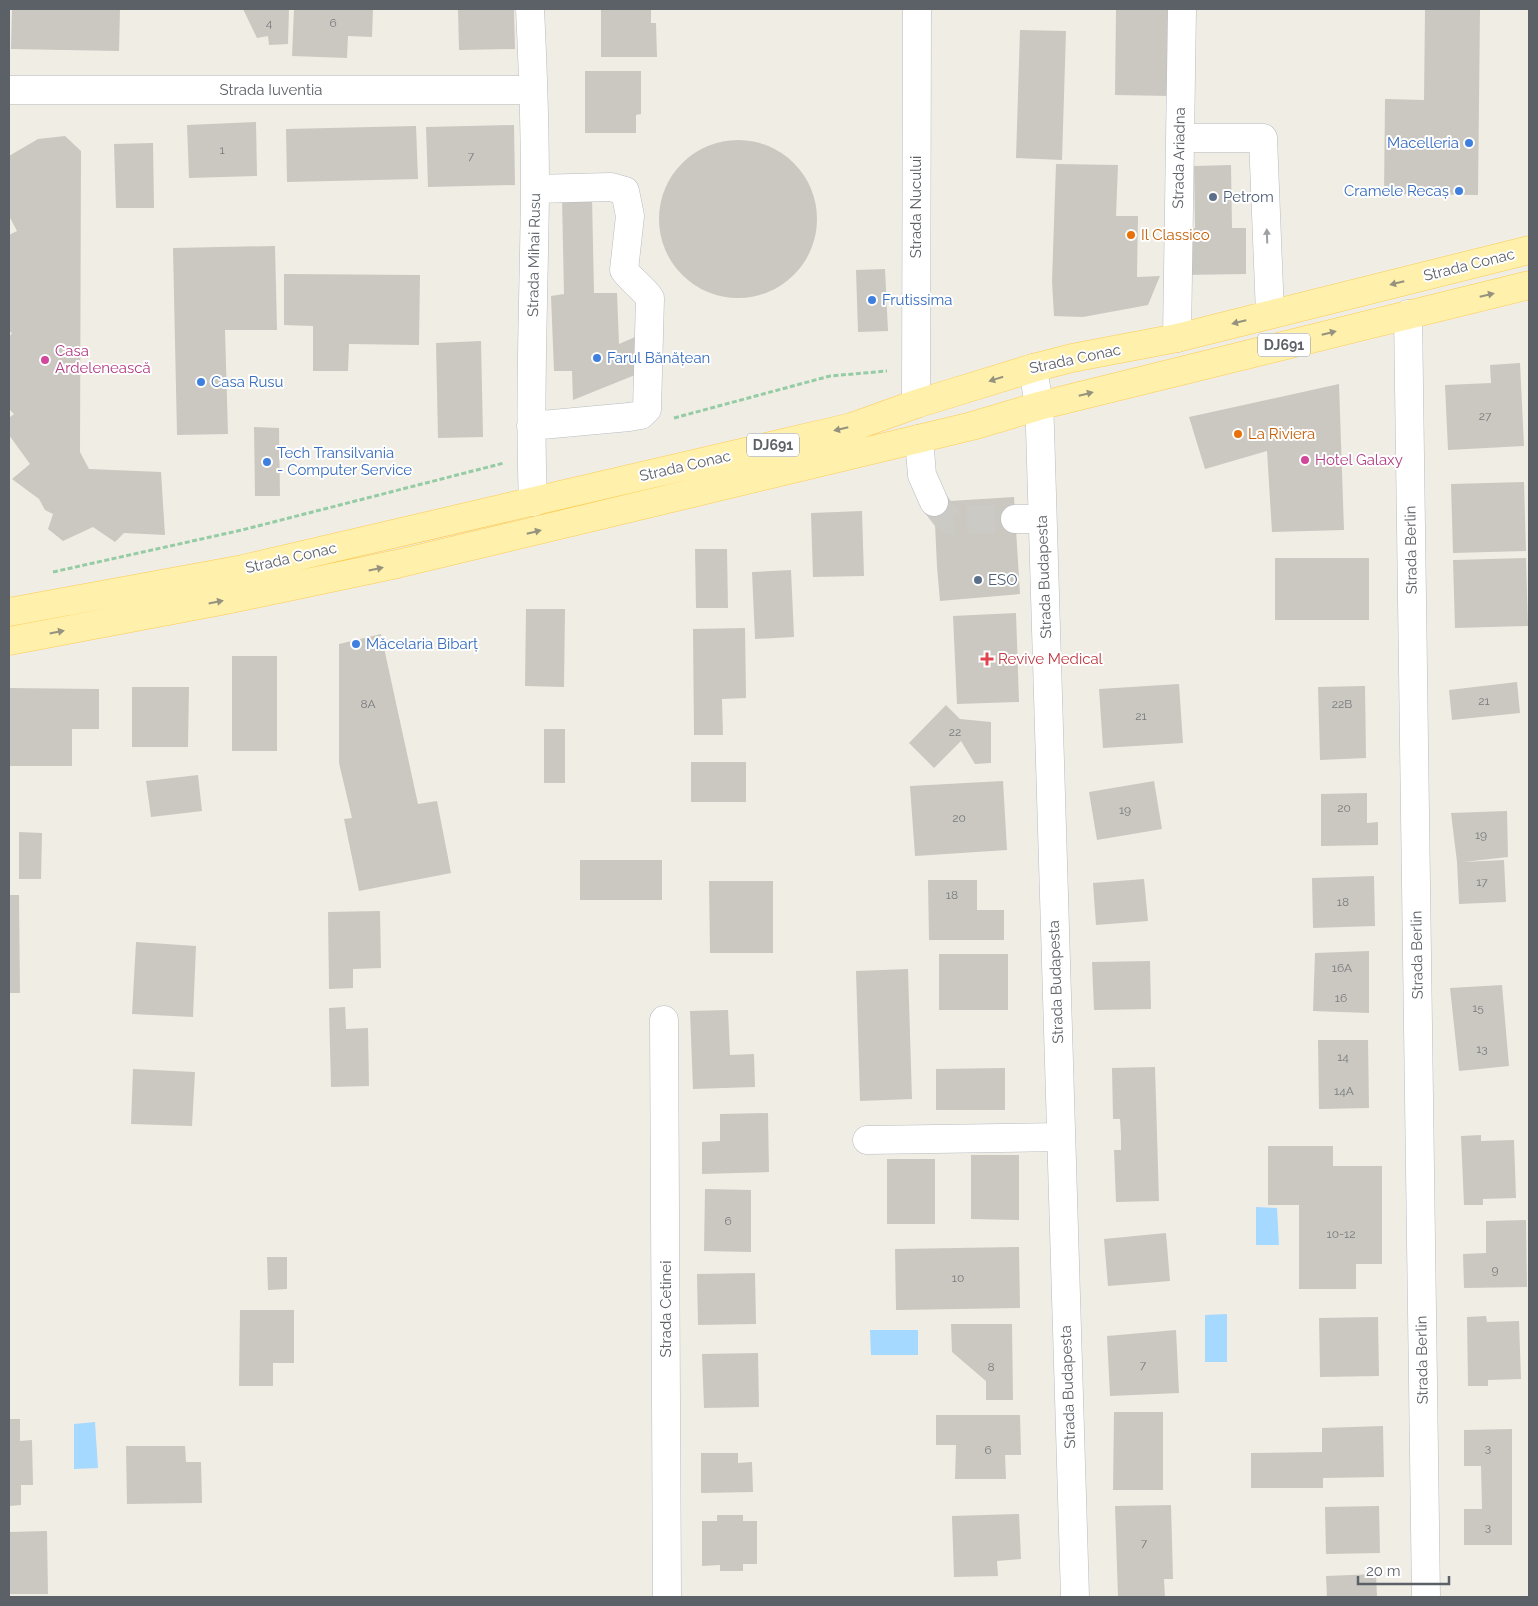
<svg xmlns="http://www.w3.org/2000/svg" width="1538" height="1606" viewBox="0 0 1538 1606" font-family="Raleway,sans-serif">
<style>
.water{fill:#a6d9ff}
.building{fill:#cbc8c1}
.lines{fill:none;stroke-linecap:round;stroke-linejoin:round}
.minor-tunnel{stroke:#cbcac5;stroke-width:28;stroke-dasharray:28 14;stroke-linecap:butt}
.minor-casing{stroke:#b7bbc0;stroke-width:29}
.major-casing{stroke:#ffcb4f;stroke-width:29}
.path{stroke:#96cca5;stroke-width:3;stroke-dasharray:5 2.5;stroke-linecap:butt}
.minor{stroke:#fff;stroke-width:28}
.major{stroke:#fff0ab;stroke-width:28}
.oneway{fill:#9da0a4}
.oneway2{fill:#95937f}
.shop-dot{fill:#3f7fe0;stroke:#fff;stroke-width:2}
.service-dot{fill:#5c6f8a;stroke:#fff;stroke-width:2}
.food-dot{fill:#e8710a;stroke:#fff;stroke-width:2}
.hotel-dot{fill:#d1479c;stroke:#fff;stroke-width:2}
.health-dot{fill:#e0444e;stroke:#fff;stroke-width:2}
.labels{text-anchor:middle;dominant-baseline:central;stroke-width:4;stroke-linejoin:round;paint-order:stroke}
.number-label{font-size:12px;fill:#787b7e}
.shield{fill:#fff;stroke:#8d9095;stroke-width:1}
.shield-label{font-size:14px;font-weight:bold;fill:#5c6167}
.street-label{font-size:15px;fill:#5c6167;stroke:#fff}
.shop-label{font-size:15px;fill:#366cbe;stroke:#fff;text-anchor:start}
.service-label{font-size:15px;fill:#4e5e75;stroke:#fff;text-anchor:start}
.food-label{font-size:15px;fill:#c56008;stroke:#fff;text-anchor:start}
.hotel-label{font-size:15px;fill:#b23c85;stroke:#fff;text-anchor:start}
.health-label{font-size:15px;fill:#be3a42;stroke:#fff;text-anchor:start}
</style>
<rect width="100%" height="100%" fill="#f0ede4"/>
<path class="water" d="M 1256,1207 L 1277,1208 L 1279,1245 L 1256,1245 Z
M 1227,1314 L 1227,1362 L 1205,1362 L 1205,1315 Z
M 870,1330 L 918,1330 L 918,1355 L 871,1355 Z
M 95,1422 L 98,1468 L 74,1469 L 74,1424 Z"/>
<path class="building" d="M 12,9 L 120,9 L 119,51 L 11,49 Z
M 243,9 L 289,9 L 288,44 L 269,45 L 268,36 L 257,38 Z
M 294,9 L 373,9 L 372,37 L 348,36 L 347,58 L 292,56 Z
M 458,9 L 514,9 L 515,49 L 459,50 Z
M 601,9 L 651,9 L 651,23 L 656,23 L 657,57 L 601,57 Z
M 1116,9 L 1173,9 L 1171,96 L 1115,95 Z
M 1425,9 L 1480,9 L 1478,195 L 1384,194 L 1385,99 L 1424,100 Z
M 1020,30 L 1066,31 L 1062,160 L 1016,158 Z
M 585,71 L 641,71 L 641,114 L 636,115 L 636,133 L 585,133 Z
M 256,122 L 257,176 L 189,178 L 187,125 Z
M 514,125 L 515,185 L 428,187 L 426,127 Z
M 416,126 L 418,179 L 287,182 L 286,129 Z
M 65,136 L 81,151 L 80,452 L 89,469 L 161,472 L 165,535 L 124,533 L 115,542 L 93,527 L 63,541 L 48,529 L 53,514 L 45,510 L 39,499 L 12,479 L 30,464 L 9,435 L 9,418 L 14,414 L 9,409 L 9,337 L 12,333 L 9,331 L 9,235 L 17,231 L 9,216 L 9,156 L 38,139 Z
M659 219a79 79 0 1 1 158 0a79 79 0 1 1-158 0Z
M 153,143 L 154,208 L 116,208 L 114,144 Z
M 1056,164 L 1118,165 L 1116,216 L 1138,216 L 1137,277 L 1160,276 L 1148,305 L 1083,317 L 1054,316 L 1052,281 Z
M 1231,165 L 1232,228 L 1246,228 L 1246,274 L 1182,275 L 1181,228 L 1195,228 L 1194,166 Z
M 592,197 L 594,293 L 617,293 L 619,344 L 642,334 L 640,373 L 573,400 L 572,371 L 554,371 L 551,296 L 564,294 L 562,198 Z
M 275,246 L 277,330 L 225,330 L 228,434 L 177,435 L 173,248 Z
M 885,269 L 888,331 L 858,332 L 856,270 Z
M 284,274 L 420,275 L 419,345 L 349,344 L 348,371 L 313,371 L 313,326 L 284,325 Z
M 481,341 L 483,437 L 438,438 L 436,343 Z
M 1520,363 L 1524,446 L 1448,450 L 1445,385 L 1491,383 L 1490,365 Z
M 1339,384 L 1344,530 L 1272,532 L 1267,451 L 1205,469 L 1189,417 Z
M 254,427 L 279,428 L 280,496 L 255,496 Z
M 1524,482 L 1526,551 L 1453,553 L 1451,484 Z
M 1014,497 L 1020,594 L 940,601 L 937,567 L 934,502 Z
M 862,511 L 864,576 L 813,577 L 811,513 Z
M 695,549 L 727,549 L 728,608 L 696,608 Z
M 1275,558 L 1369,558 L 1369,620 L 1275,620 Z
M 1526,558 L 1528,626 L 1455,628 L 1453,560 Z
M 791,570 L 794,637 L 755,639 L 752,572 Z
M 526,609 L 565,609 L 564,687 L 525,686 Z
M 1016,613 L 1019,702 L 957,704 L 953,616 Z
M 745,628 L 746,698 L 722,699 L 723,735 L 694,735 L 693,629 Z
M 381,634 L 418,804 L 437,801 L 451,873 L 359,891 L 344,819 L 352,818 L 339,763 L 339,644 Z
M 232,656 L 277,656 L 277,751 L 232,751 Z
M 1517,682 L 1520,713 L 1452,720 L 1449,690 Z
M 1179,684 L 1183,743 L 1103,748 L 1099,689 Z
M 1365,686 L 1366,758 L 1320,760 L 1318,687 Z
M 132,687 L 189,687 L 188,747 L 132,747 Z
M 9,688 L 99,689 L 99,729 L 72,729 L 72,766 L 9,766 Z
M 946,705 L 960,719 L 991,722 L 991,763 L 975,764 L 961,741 L 934,768 L 909,743 Z
M 544,729 L 565,729 L 565,783 L 544,783 Z
M 691,762 L 746,762 L 746,802 L 691,802 Z
M 198,775 L 202,811 L 151,817 L 146,781 Z
M 1003,781 L 1007,850 L 915,856 L 910,786 Z
M 1154,781 L 1162,829 L 1097,840 L 1089,792 Z
M 1367,793 L 1367,823 L 1378,822 L 1378,845 L 1321,846 L 1321,794 Z
M 1507,811 L 1508,857 L 1463,862 L 1504,860 L 1506,902 L 1459,904 L 1457,862 L 1451,813 Z
M 19,832 L 42,833 L 41,879 L 19,879 Z
M 580,860 L 662,860 L 662,900 L 580,900 Z
M 1374,876 L 1375,926 L 1313,928 L 1312,878 Z
M 1144,879 L 1148,921 L 1096,925 L 1093,883 Z
M 928,880 L 977,880 L 977,910 L 1004,910 L 1004,940 L 929,940 Z
M 709,881 L 773,881 L 773,953 L 710,953 Z
M 9,895 L 19,895 L 20,993 L 9,993 Z
M 380,911 L 381,968 L 353,969 L 353,988 L 329,989 L 328,912 Z
M 136,942 L 196,946 L 193,1017 L 132,1014 Z
M 1369,951 L 1369,1013 L 1313,1011 L 1315,953 Z
M 939,954 L 1008,954 L 1008,1010 L 939,1010 Z
M 1150,961 L 1151,1009 L 1094,1010 L 1092,962 Z
M 908,969 L 912,1099 L 860,1101 L 856,971 Z
M 1502,985 L 1509,1066 L 1459,1071 L 1450,988 Z
M 345,1007 L 346,1029 L 368,1028 L 369,1086 L 331,1087 L 329,1008 Z
M 728,1010 L 730,1055 L 754,1054 L 755,1087 L 693,1089 L 690,1011 Z
M 1318,1040 L 1368,1040 L 1369,1108 L 1319,1109 Z
M 1155,1067 L 1159,1201 L 1116,1202 L 1114,1150 L 1121,1150 L 1121,1135 L 1120,1119 L 1113,1119 L 1112,1068 Z
M 1005,1068 L 1005,1110 L 936,1110 L 936,1069 Z
M 133,1069 L 195,1072 L 192,1126 L 131,1124 Z
M 768,1113 L 769,1172 L 702,1174 L 702,1142 L 720,1141 L 720,1114 Z
M 1481,1135 L 1481,1141 L 1514,1140 L 1516,1198 L 1483,1199 L 1483,1205 L 1464,1205 L 1461,1136 Z
M 1268,1146 L 1333,1146 L 1333,1166 L 1382,1166 L 1382,1264 L 1356,1264 L 1356,1289 L 1299,1289 L 1299,1205 L 1268,1205 Z
M 971,1155 L 1019,1155 L 1019,1220 L 971,1219 Z
M 887,1159 L 935,1159 L 935,1224 L 887,1224 Z
M 705,1189 L 751,1190 L 751,1252 L 704,1251 Z
M 1526,1220 L 1527,1287 L 1464,1288 L 1463,1254 L 1486,1253 L 1486,1221 Z
M 1166,1233 L 1170,1281 L 1108,1286 L 1104,1239 Z
M 1019,1247 L 1020,1308 L 896,1310 L 895,1249 Z
M 267,1257 L 287,1257 L 287,1289 L 268,1290 Z
M 755,1273 L 756,1324 L 698,1325 L 697,1274 Z
M 240,1310 L 294,1310 L 294,1363 L 273,1363 L 273,1386 L 239,1386 Z
M 1486,1316 L 1487,1322 L 1519,1321 L 1521,1379 L 1488,1380 L 1488,1386 L 1468,1386 L 1467,1317 Z
M 1378,1317 L 1379,1376 L 1320,1377 L 1319,1318 Z
M 951,1324 L 1012,1324 L 1013,1400 L 986,1400 L 986,1381 L 952,1352 Z
M 1176,1330 L 1179,1393 L 1110,1396 L 1107,1336 Z
M 758,1353 L 759,1407 L 704,1408 L 702,1354 Z
M 1114,1412 L 1163,1412 L 1163,1490 L 1113,1490 Z
M 936,1415 L 1020,1415 L 1021,1455 L 1005,1455 L 1006,1479 L 955,1479 L 956,1445 L 936,1445 Z
M 9,1419 L 20,1419 L 20,1441 L 32,1440 L 33,1485 L 21,1485 L 21,1505 L 9,1506 Z
M 1383,1426 L 1384,1477 L 1323,1478 L 1323,1488 L 1251,1488 L 1251,1453 L 1322,1452 L 1322,1428 Z
M 1512,1429 L 1512,1545 L 1464,1545 L 1464,1509 L 1482,1509 L 1481,1466 L 1464,1466 L 1464,1430 Z
M 126,1446 L 185,1446 L 186,1462 L 201,1462 L 202,1503 L 127,1504 Z
M 701,1453 L 738,1453 L 738,1463 L 752,1462 L 753,1492 L 701,1493 Z
M 1171,1505 L 1173,1579 L 1164,1579 L 1165,1597 L 1118,1597 L 1115,1506 Z
M 1379,1506 L 1380,1553 L 1326,1554 L 1325,1507 Z
M 1019,1514 L 1021,1559 L 997,1561 L 998,1576 L 954,1577 L 952,1516 Z
M 717,1515 L 743,1515 L 743,1521 L 757,1521 L 757,1564 L 743,1564 L 743,1571 L 720,1571 L 720,1565 L 702,1566 L 702,1521 L 717,1521 Z
M 47,1531 L 48,1594 L 9,1594 L 9,1532 Z
M 1376,1574 L 1377,1597 L 1327,1597 L 1326,1576 Z"/>
<g class="lines">
<path class="minor-tunnel" d="M 934,502 L 948,520 L 1015,519"/>
<g class="minor-casing">
<path id="minor" d="M 530,9 C 533,69 535,130 535,191 C 534,294 529,398 533,502
M 9,90 L 533,90
M 1180,138 L 1263,138 L 1270,314
M 1408,314 L 1426,1597
M 1177,338 L 1182,9
M 1033,368 L 1039,406 L 1040,428 L 1075,1597
M 916,404 L 917,9
M 531,426 L 629,417 L 641,415 L 647,409 L 650,298 C 642,287 632,281 624,270 L 630,216 L 625,191 L 611,187 L 535,189
M 919,439 L 922,475 L 934,502
M 1015,519 L 1042,519
M 664,1020 L 667,1597
M 867,1140 L 1061,1137"/>
</g>
<g class="major-casing">
<path id="major" d="M 9,612 L 243,569 L 852,427 L 916,404 L 1033,368 L 1072,358 L 1177,338 L 1529,250
M 9,641 L 226,600 L 397,564 L 972,426 L 1039,406 L 1529,285"/>
</g>
<path class="path" d="M 674,418 L 830,376 L 887,371
M 53,572 L 242,530 L 504,463"/>
<use href="#minor" class="minor"/>
<use href="#major" class="major"/>
</g>
<defs><path id="oneway-solid" d="M-6-.8H1V-3.2L6.5 0L1 3.2V.8H-6Z" transform="scale(1.25)"/></defs>
<use class="oneway" href="#oneway-solid" transform="translate(1267 236) rotate(-92)"/>
<g class="oneway2">
<use href="#oneway-solid" transform="translate(1397 283) rotate(166)"/>
<use href="#oneway-solid" transform="translate(1487 295) rotate(-13)"/>
<use href="#oneway-solid" transform="translate(1239 322) rotate(166)"/>
<use href="#oneway-solid" transform="translate(1329 333) rotate(-14)"/>
<use href="#oneway-solid" transform="translate(996 379) rotate(163)"/>
<use href="#oneway-solid" transform="translate(1086 394) rotate(-14)"/>
<use href="#oneway-solid" transform="translate(841 429) rotate(167)"/>
<use href="#oneway-solid" transform="translate(534 532) rotate(-14)"/>
<use href="#oneway-solid" transform="translate(376 569) rotate(-12)"/>
<use href="#oneway-solid" transform="translate(216 602) rotate(-11)"/>
<use href="#oneway-solid" transform="translate(57 632) rotate(-11)"/>
</g>
<g class="shop-dot">
<circle cx="1469" cy="143" r="5"/>
<circle cx="1459" cy="191" r="5"/>
<circle cx="872" cy="300" r="5"/>
<circle cx="597" cy="358" r="5"/>
<circle cx="201" cy="382" r="5"/>
<circle cx="267" cy="462" r="5"/>
<circle cx="356" cy="644" r="5"/>
</g>
<g class="service-dot">
<circle cx="1213" cy="197" r="5"/>
<circle cx="978" cy="580" r="5"/>
</g>
<g class="food-dot">
<circle cx="1131" cy="235" r="5"/>
<circle cx="1238" cy="434" r="5"/>
</g>
<g class="hotel-dot">
<circle cx="45" cy="360" r="5"/>
<circle cx="1305" cy="460" r="5"/>
</g>
<path class="health-dot" d="M984.5 651.5h5v5h5v5h-5v5h-5v-5h-5v-5h5z"/>
<g class="labels">
<g class="number-label">
<text x="269" y="23">4</text>
<text x="333" y="23">6</text>
<text x="222" y="150">1</text>
<text x="471" y="156">7</text>
<text x="1485" y="416">27</text>
<text x="1484" y="701">21</text>
<text x="368" y="704">8A</text>
<text x="1342" y="704">22B</text>
<text x="1141" y="716">21</text>
<text x="955" y="732">22</text>
<text x="1344" y="808">20</text>
<text x="1125" y="810">19</text>
<text x="959" y="818">20</text>
<text x="1481" y="835">19</text>
<text x="1482" y="882">17</text>
<text x="952" y="895">18</text>
<text x="1343" y="902">18</text>
<text x="1342" y="968">16A</text>
<text x="1341" y="998">16</text>
<text x="1478" y="1008">15</text>
<text x="1482" y="1049">13</text>
<text x="1343" y="1057">14</text>
<text x="1344" y="1091">14A</text>
<text x="728" y="1221">6</text>
<text x="1341" y="1234">10-12</text>
<text x="1495" y="1270">9</text>
<text x="958" y="1278">10</text>
<text x="1143" y="1365">7</text>
<text x="991" y="1367">8</text>
<text x="1488" y="1448">3</text>
<text x="988" y="1450">6</text>
<text x="1488" y="1527">3</text>
<text x="1144" y="1543">7</text>
</g>
<g class="shield">
<rect x="1258" y="333.5" width="52" height="23" rx="4"/>
<rect x="747" y="433.5" width="52" height="23" rx="4"/>
</g>
<g class="shield-label">
<text x="1284" y="345">DJ691</text>
<text x="773" y="445">DJ691</text>
</g>
<g class="street-label">
<text x="271" y="90">Strada Iuventia</text>
<text transform="translate(1179 158) rotate(-89)">Strada Ariadna</text>
<text transform="translate(916 207) rotate(-90)">Strada Nucului</text>
<text transform="translate(534 255) rotate(-89)">Strada Mihai Rusu</text>
<text transform="translate(1469 265) rotate(-14)">Strada Conac</text>
<text transform="translate(1075 359) rotate(-12)">Strada Conac</text>
<text transform="translate(685 466) rotate(-13)">Strada Conac</text>
<text transform="translate(1411 550) rotate(-91)">Strada Berlin</text>
<text transform="translate(291 558) rotate(-13)">Strada Conac</text>
<text transform="translate(1044 577) rotate(-92)">Strada Budapesta</text>
<text transform="translate(1417 955) rotate(-91)">Strada Berlin</text>
<text transform="translate(1056 982) rotate(-92)">Strada Budapesta</text>
<text transform="translate(666 1309) rotate(-90)">Strada Cetinei</text>
<text transform="translate(1422 1360) rotate(-91)">Strada Berlin</text>
<text transform="translate(1068 1387) rotate(-92)">Strada Budapesta</text>
</g>
<g class="shop-label">
<text x="1459" y="143" text-anchor="end">Macelleria</text>
<text x="1449" y="191" text-anchor="end">Cramele Recaș</text>
<text x="882" y="300">Frutissima</text>
<text x="607" y="358">Farul Bănățean</text>
<text x="211" y="382">Casa Rusu</text>
<text x="277" y="453">Tech Transilvania<tspan x="277" dy="17">- Computer Service</tspan></text>
<text x="366" y="644">Măcelaria Bibarț</text>
</g>
<g class="service-label">
<text x="1223" y="197">Petrom</text>
<text x="988" y="580">ESO</text>
</g>
<g class="food-label">
<text x="1141" y="235">Il Classico</text>
<text x="1248" y="434">La Riviera</text>
</g>
<g class="hotel-label">
<text x="55" y="351">Casa<tspan x="55" dy="17">Ardelenească</tspan></text>
<text x="1315" y="460">Hotel Galaxy</text>
</g>
<g class="health-label">
<text x="998" y="659">Revive Medical</text>
</g>
</g>
<rect width="1538" height="1606" fill="none" stroke="#5c6167" stroke-width="20"/>
<path d="M1358 1576v8h91v-8" fill="none" stroke="#5c6167" stroke-width="2.5"/>
<text x="1366" y="1576" font-size="15" fill="#5c6167" stroke="#ffffff" stroke-width="4" paint-order="stroke">20 m</text>
</svg>
